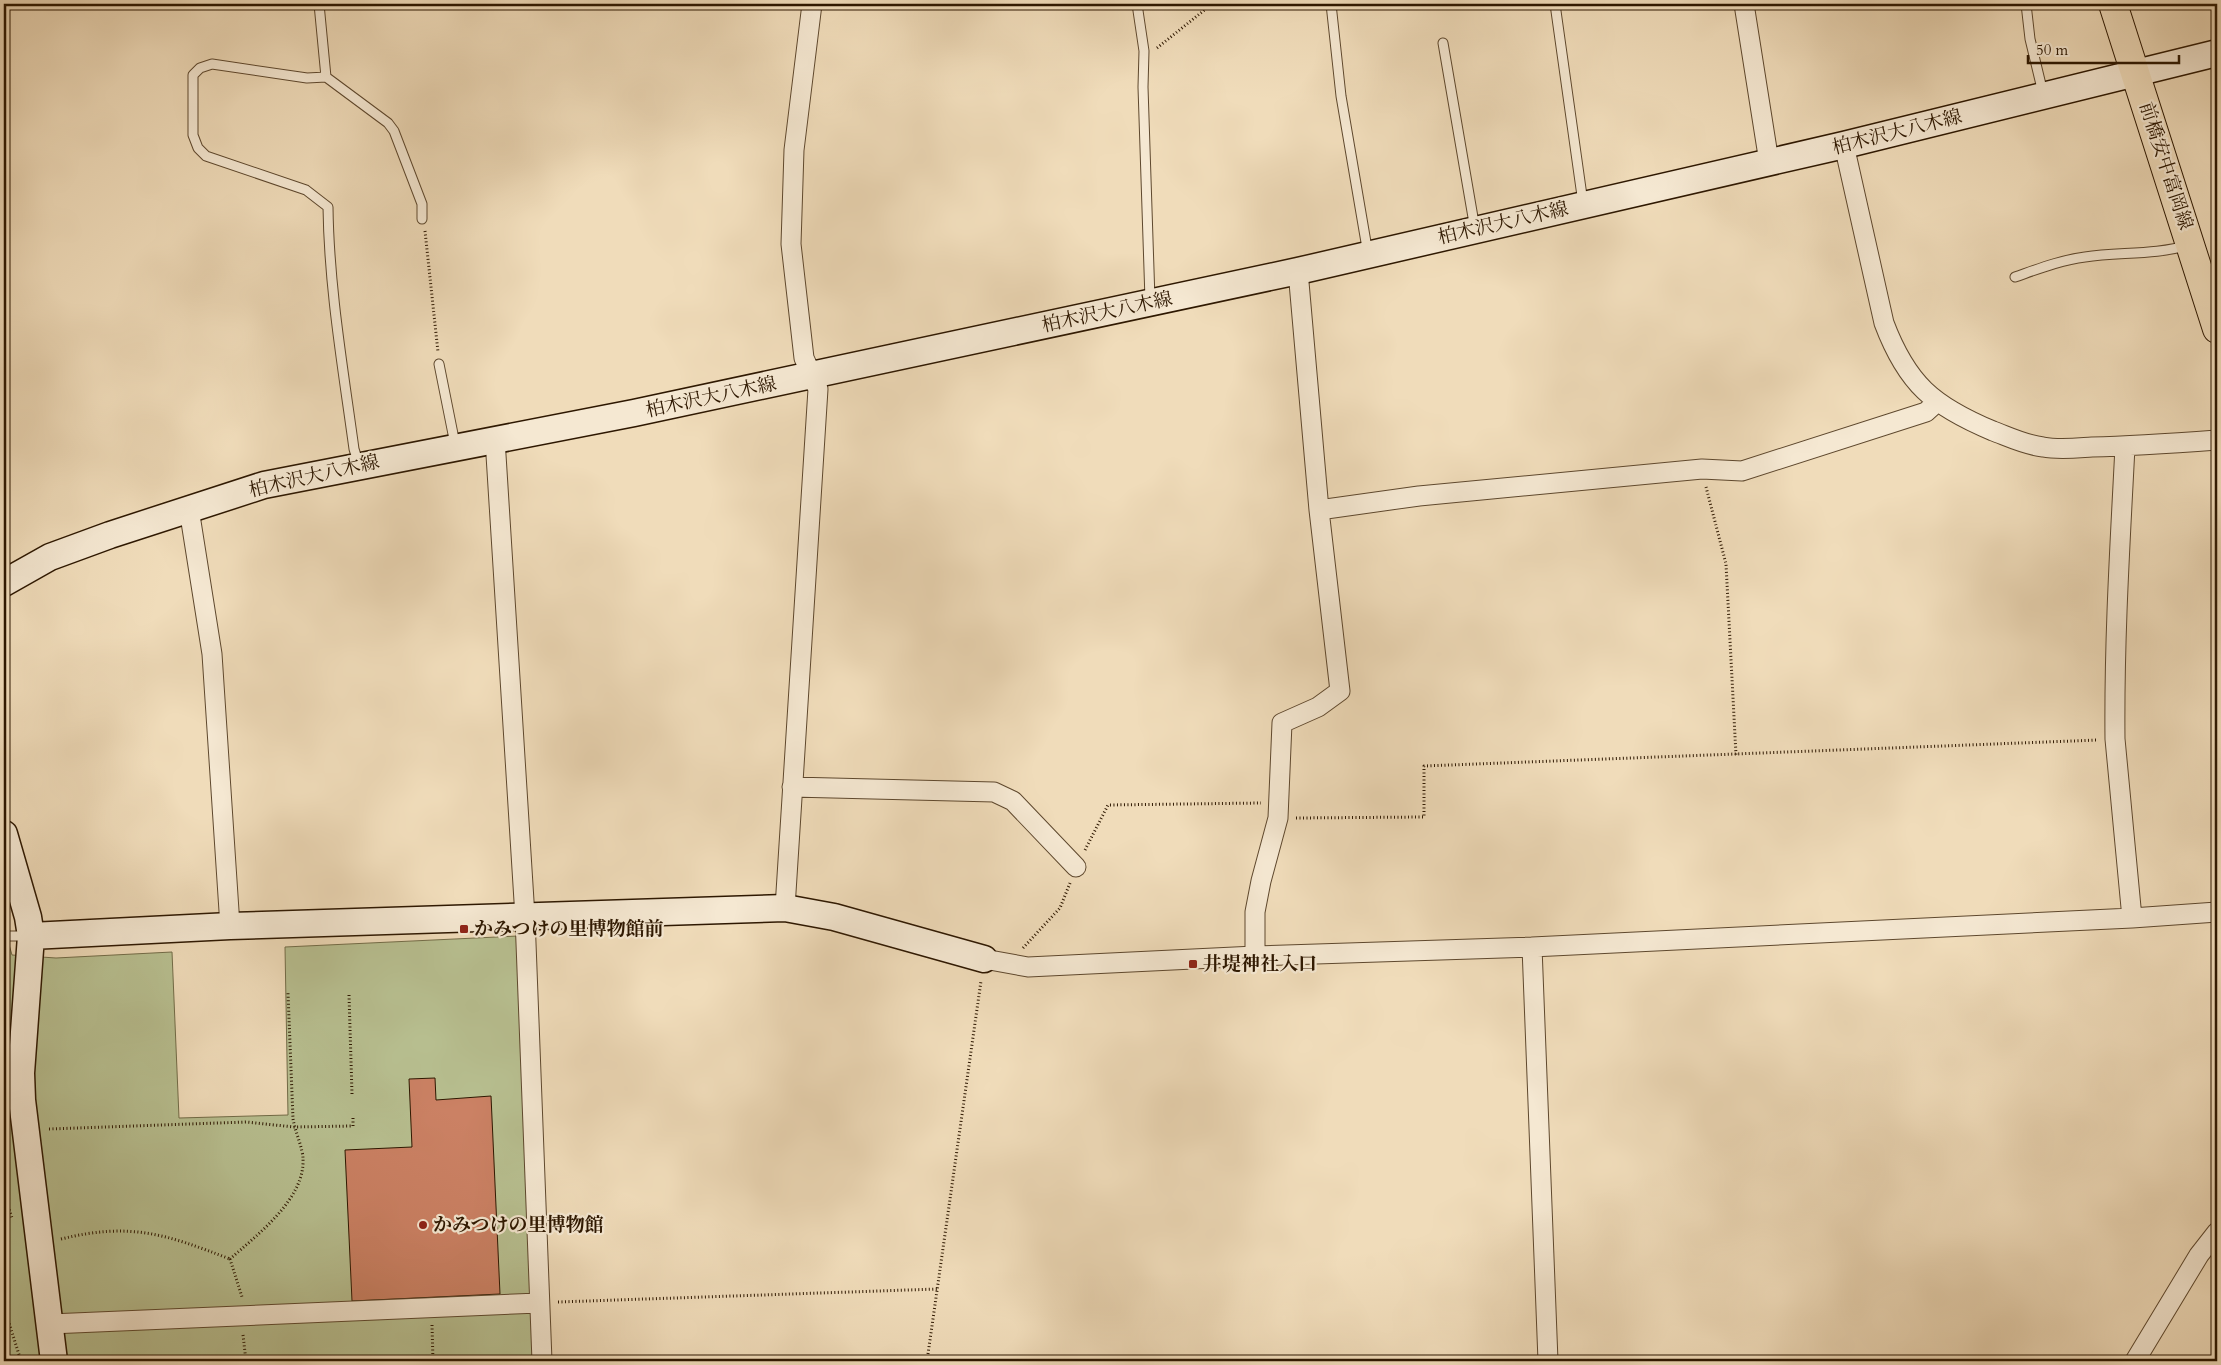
<svg xmlns="http://www.w3.org/2000/svg" width="2221" height="1365" viewBox="0 0 2221 1365" font-family="Cardo,'Noto Serif JP',serif">
<style>
.green{fill:#b8c091;stroke:#726c48}
.building{fill:#cb8164;stroke:#2d1700}
.lines{fill:none;stroke-linecap:round;stroke-linejoin:round}
.lane-casing{stroke:#5e482e;stroke-width:11}
.street-casing{stroke:#5e482e;stroke-width:21}
.secondary-casing{stroke:#2d1700;stroke-width:29}
.primary-casing{stroke:#2d1700;stroke-width:30}
.path{stroke:#2d1700;stroke-width:3;stroke-dasharray:1 2.5;stroke-linecap:butt}
.lane{stroke:#f5e8d2;stroke-width:9}
.street{stroke:#f5e8d2;stroke-width:19}
.secondary{stroke:#f5e8d2;stroke-width:26}
.primary{stroke:#f0dcba;stroke-width:28}
.poi-dot{fill:#8f2418;stroke:#f5e8d2;stroke-width:2}
.labels{text-anchor:middle;dominant-baseline:central;stroke-width:4.5;stroke-linejoin:round;paint-order:stroke}
.street-label{font-size:19px;fill:#2d1700;stroke:#f5e8d2}
.poi-label{font-size:19px;font-weight:bold;fill:#2d1700;stroke:#f5e8d2;text-anchor:start}
</style>
<rect width="100%" height="100%" fill="#f0dcba"/>
<filter id="stains"><feTurbulence type="fractalNoise" baseFrequency=".004" numOctaves="4"/><feColorMatrix values="0 0 0 0 .2 0 0 0 0 .09 0 0 0 0 .02 0 0 0 .5 -.17"/></filter>
<radialGradient id="worn" r=".72"><stop offset=".6" stop-color="#630" stop-opacity="0"/><stop offset="1" stop-color="#630" stop-opacity=".3"/></radialGradient>
<path class="green" d="M 518,936 L 535,1361 L 4,1361 L 4,941 L 8,941 L 12,955 L 56,958 L 172,952 L 179,1118 L 288,1115 L 285,947 Z"/>
<path class="building" d="M 435,1078 L 436,1100 L 491,1096 L 500,1294 L 352,1301 L 345,1150 L 412,1147 L 409,1079 Z"/>
<g class="lines">
<g class="lane-casing">
<path id="lane" d="M 319,4 L 326,77
M 1137,4 L 1144,51 L 1143,87 L 1150,300
M 1331,4 L 1341,96 L 1368,254
M 1555,4 L 1583,203
M 2026,4 L 2030,39 L 2043,93
M 1443,43 L 1475,229
M 2015,277 C 2038,269 2061,260 2085,257 C 2120,252 2155,255 2189,245
M 439,364 L 455,444
M 359,465 L 354,449 C 343,368 329,288 328,207 L 306,190 L 206,156 L 198,148 L 193,135 L 193,75 L 200,68 L 212,64 L 307,78 L 326,77 L 388,123 L 394,131 L 422,204 L 422,219
M 4,936 L 28,936"/>
</g>
<g class="street-casing">
<path id="street" d="M 1744,4 L 1769,162
M 1844,145 L 1884,323 C 1907,384 1933,406 1993,431 C 2009,437 2025,445 2043,447 C 2059,450 2076,448 2092,447 C 2134,446 2176,443 2217,440
M 495,439 L 525,917 L 542,1361
M 2125,447 C 2120,544 2114,641 2115,739 L 2132,918
M 189,509 L 212,654 L 230,926
M 1319,510 L 1419,496 L 1702,469 L 1742,471 L 1926,412 L 1937,402
M 792,787 L 994,792 L 1013,801 L 1076,867
M 785,908 L 818,389 L 804,358 L 791,244 L 794,150 L 812,4
M 1532,947 L 1548,1361
M 1255,956 L 1255,912 L 1261,881 L 1278,818 L 1282,723 L 1318,707 L 1340,691 L 1319,510 L 1298,271
M 984,959 L 1028,967 L 1255,956 L 1532,947 L 2132,918 L 2217,912
M 50,1324 L 539,1303
M 2135,1361 L 2199,1255 L 2217,1232"/>
</g>
<g class="secondary-casing">
<path id="secondary" d="M 4,583 L 50,557 L 110,535 L 264,485 L 634,413 L 1298,271 L 1844,145 L 2217,53
M 4,834 L 28,917 L 31,936 L 21,1073 L 22,1100 L 54,1361
M 31,936 L 230,926 L 785,908 L 834,917 L 984,959"/>
</g>
<g class="primary-casing">
<path id="primary" d="M 2113,4 L 2217,329"/>
</g>
<path class="path" d="M 1157,48 L 1212,4
M 425,231 L 438,352
M 1706,487 L 1726,564 L 1736,755
M 1296,818 L 1424,817 L 1424,766 L 2098,740
M 1085,850 L 1108,805 L 1261,803
M 1023,948 L 1060,908 L 1070,883
M 349,995 L 352,1094
M 49,1129 L 246,1122 L 294,1127 L 353,1126 L 353,1116
M 4,1193 L 12,1218
M 61,1239 C 131,1222 165,1234 230,1259
M 230,1259 C 257,1235 305,1199 303,1159 C 303,1149 295,1131 293,1119 L 288,993
M 230,1259 L 242,1297
M 558,1302 L 937,1289
M 4,1307 L 21,1361
M 432,1325 L 433,1361
M 243,1335 L 246,1361
M 927,1361 L 981,981"/>
<use href="#lane" class="lane"/>
<use href="#street" class="street"/>
<use href="#secondary" class="secondary"/>
<use href="#primary" class="primary"/>
</g>
<g class="poi-dot">
<rect x="459" y="924" width="10" height="10" rx="2.5"/>
<rect x="1188" y="959" width="10" height="10" rx="2.5"/>
<circle cx="423" cy="1225" r="5"/>
</g>
<g class="labels">
<g class="street-label">
<text transform="translate(1897 132) rotate(-14)">柏木沢大八木線</text>
<text transform="translate(2166 166) rotate(72)">前橋安中富岡線</text>
<text transform="translate(1503 223) rotate(-13)">柏木沢大八木線</text>
<text transform="translate(1107 312) rotate(-12)">柏木沢大八木線</text>
<text transform="translate(711 397) rotate(-12)">柏木沢大八木線</text>
<text transform="translate(314 476) rotate(-13)">柏木沢大八木線</text>
</g>
<g class="poi-label">
<text x="474" y="929">かみつけの里博物館前</text>
<text x="1203" y="964">井堤神社入口</text>
<text x="433" y="1225">かみつけの里博物館</text>
</g>
</g>
<rect width="2221" height="1365" fill="none" stroke="#f0dcba" stroke-width="20"/>
<rect x="5" y="5" width="2211" height="1355" fill="none" stroke="#2d1700" stroke-width="2.5"/>
<rect x="10" y="10" width="2201" height="1345" fill="none" stroke="#2d1700"/>
<path d="M2028 55v8h151v-8" fill="none" stroke="#2d1700" stroke-width="2.5"/>
<text x="2036" y="55" font-size="15" fill="#2d1700" stroke="#f5e8d2" stroke-width="4" paint-order="stroke">50 m</text>
<rect width="100%" height="100%" filter="url(#stains)"/>
<rect width="100%" height="100%" fill="url(#worn)"/>
</svg>
